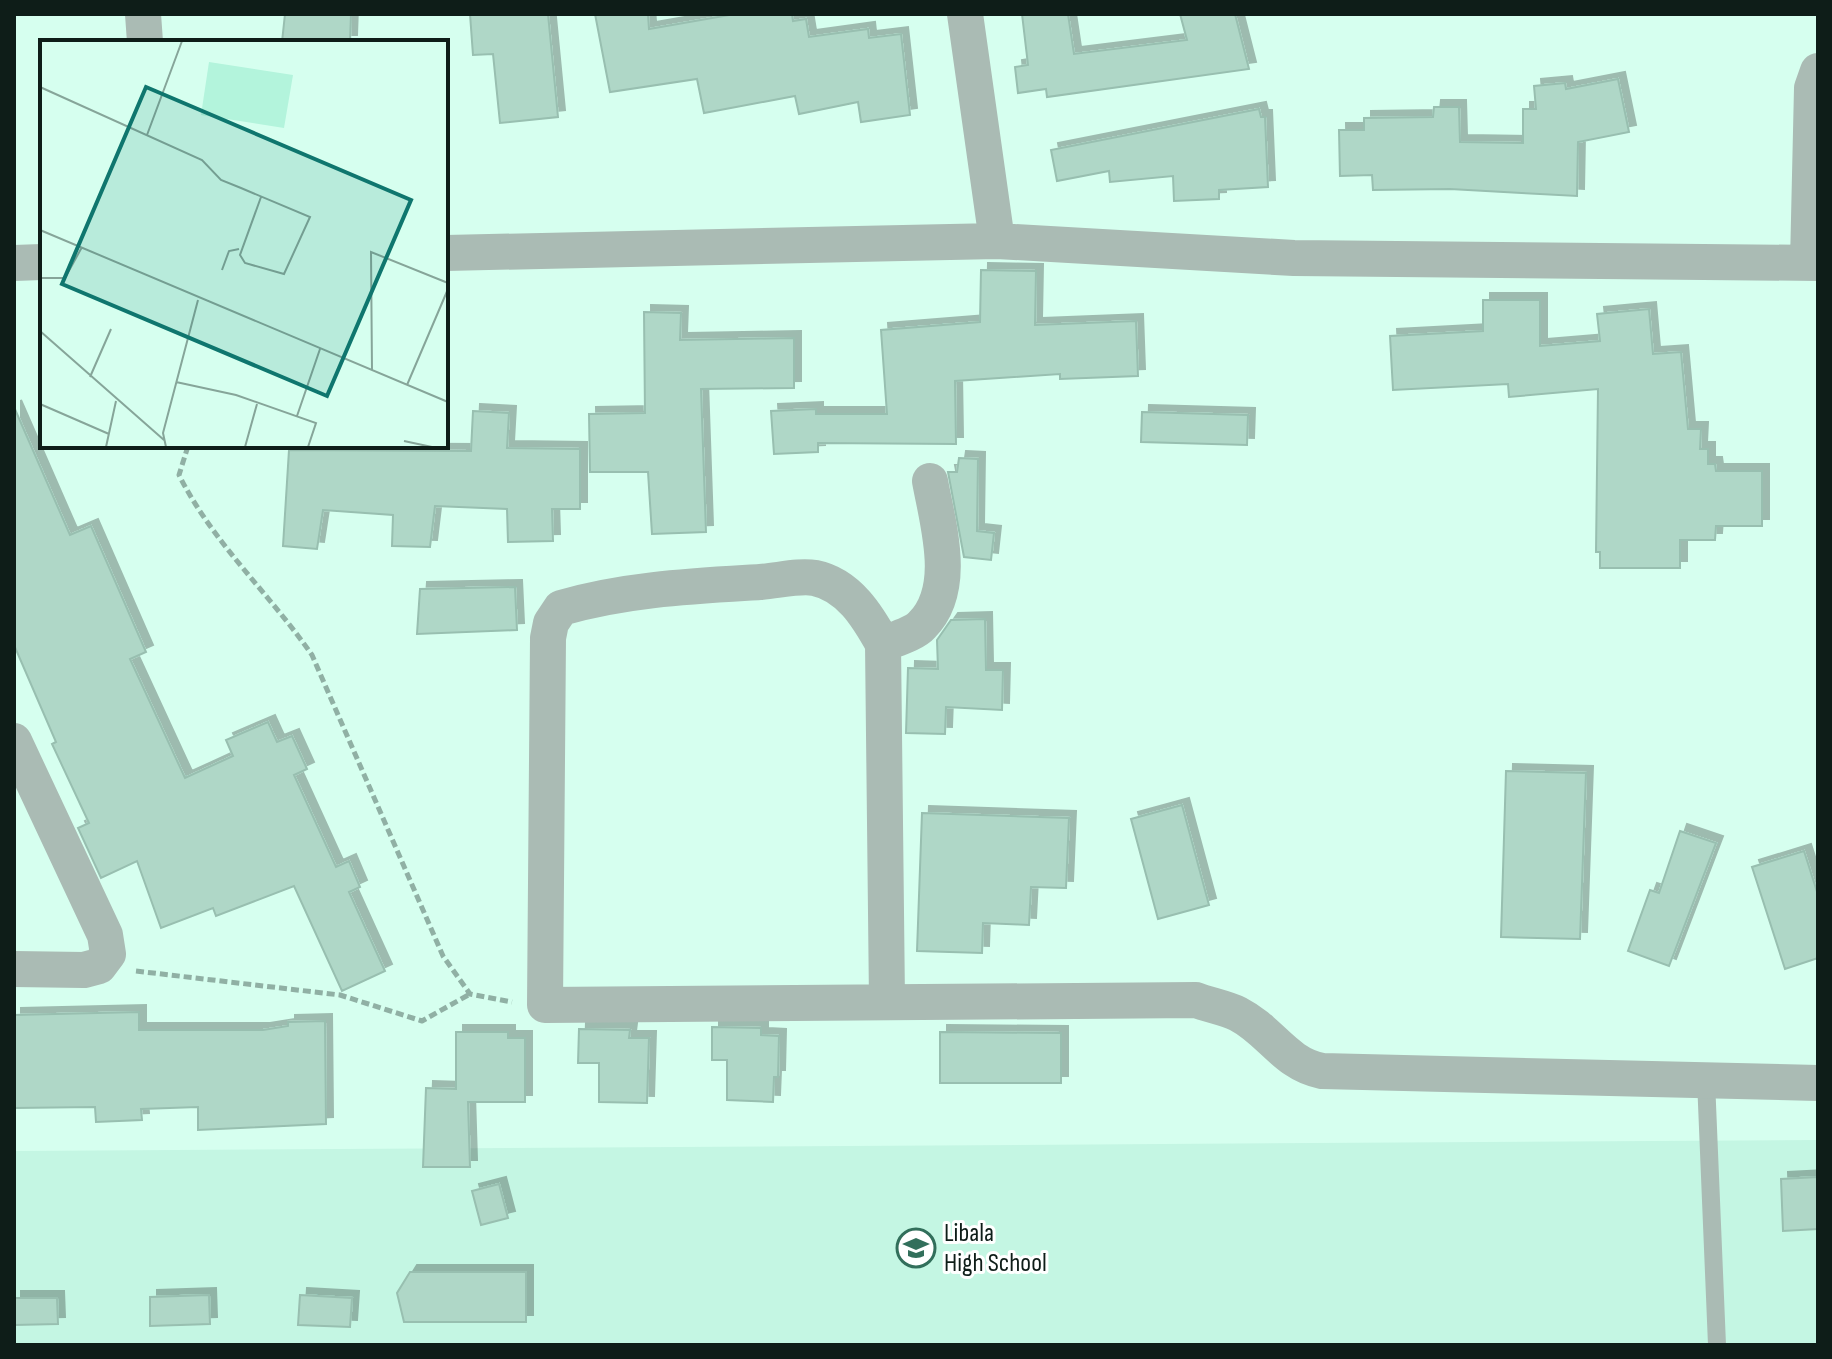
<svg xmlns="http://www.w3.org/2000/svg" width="1832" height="1359" viewBox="0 0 1832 1359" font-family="'Sofia Sans Condensed',sans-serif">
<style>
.built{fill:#c4f6e3}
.building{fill:#afd7c7;stroke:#98bfb0;stroke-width:2;filter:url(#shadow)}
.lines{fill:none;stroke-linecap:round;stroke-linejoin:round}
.path{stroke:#90b0a4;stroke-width:5;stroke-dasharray:8 4;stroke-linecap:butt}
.service{stroke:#aabbb4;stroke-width:18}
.minor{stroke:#aabbb4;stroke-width:36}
.labels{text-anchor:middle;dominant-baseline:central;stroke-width:6;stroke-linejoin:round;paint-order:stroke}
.poi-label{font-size:26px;fill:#0e1d18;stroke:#fff;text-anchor:start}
.inset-road{fill:none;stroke:#86a599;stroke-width:2}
.view{fill:#0f766e;fill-opacity:0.15;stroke:#0f766e;stroke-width:4}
.inset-edge{fill:none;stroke:#0e1d18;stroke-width:4}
</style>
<defs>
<filter id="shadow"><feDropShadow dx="7" dy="-7" stdDeviation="0" flood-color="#0004"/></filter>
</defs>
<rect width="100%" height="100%" fill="#d6ffef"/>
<path class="built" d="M 1818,1140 L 1818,1345 L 14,1345 L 14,1151 Z"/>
<path class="building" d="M 285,14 L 351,14 L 350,42 L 282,42 Z
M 470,14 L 548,14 L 558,117 L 500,123 L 493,54 L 473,55 Z
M 595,14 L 648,14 L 649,29 L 735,14 L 792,14 L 793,21 L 806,19 L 809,37 L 868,29 L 869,38 L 901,34 L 910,115 L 861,122 L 858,102 L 799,114 L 795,96 L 704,113 L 697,79 L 610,92 Z
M 1022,14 L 1068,14 L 1074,54 L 1187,40 L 1180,14 L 1235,14 L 1249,69 L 1047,97 L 1046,89 L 1018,93 L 1015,67 L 1028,65 Z
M 1618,79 L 1629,132 L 1578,142 L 1577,196 L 1450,189 L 1373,190 L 1372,175 L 1340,176 L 1339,130 L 1364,130 L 1364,118 L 1433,117 L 1434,107 L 1459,107 L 1460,142 L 1523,143 L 1523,109 L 1536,109 L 1534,86 L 1565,83 L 1566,89 Z
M 1259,109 L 1261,117 L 1265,117 L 1268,187 L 1219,190 L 1219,199 L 1174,201 L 1173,176 L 1110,182 L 1109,171 L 1057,181 L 1051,150 Z
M 981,270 L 1036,271 L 1035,325 L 1136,321 L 1138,376 L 1060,379 L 1060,374 L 955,381 L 956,444 L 818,443 L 818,452 L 774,454 L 771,411 L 816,409 L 816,414 L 887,414 L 881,330 L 980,322 Z
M 1483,300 L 1540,300 L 1540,346 L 1600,341 L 1597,314 L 1649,309 L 1653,354 L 1681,352 L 1688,429 L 1701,429 L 1700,449 L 1708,449 L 1708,464 L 1715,464 L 1716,471 L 1762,471 L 1762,526 L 1716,526 L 1715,540 L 1680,540 L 1680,568 L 1600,568 L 1600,552 L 1596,552 L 1598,389 L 1509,397 L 1508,384 L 1393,390 L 1390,336 L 1483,331 Z
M 644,312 L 681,313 L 680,340 L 794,338 L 794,388 L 701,389 L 706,532 L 652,534 L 648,472 L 590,472 L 589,414 L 645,413 Z
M 14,407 L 70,535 L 91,526 L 146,652 L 130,659 L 185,778 L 233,756 L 226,740 L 268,722 L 277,742 L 292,736 L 307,769 L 294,775 L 336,867 L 349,861 L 360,887 L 349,892 L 385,971 L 342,991 L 294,886 L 216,916 L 213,908 L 161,928 L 137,861 L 101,878 L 78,828 L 89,823 L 52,744 L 56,742 L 14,645 Z
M 473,411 L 509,413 L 507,448 L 580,449 L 580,509 L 552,509 L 553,541 L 508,542 L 507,509 L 435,506 L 430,547 L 392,546 L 393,515 L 323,510 L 317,549 L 283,546 L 289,450 L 471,451 Z
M 1142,412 L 1248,415 L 1247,445 L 1141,442 Z
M 959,458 L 978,459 L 977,531 L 994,533 L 991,560 L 964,557 L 948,472 L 957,472 Z
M 515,587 L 517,630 L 417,634 L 420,589 Z
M 985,619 L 986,670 L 1003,670 L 1002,710 L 946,707 L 945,734 L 906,733 L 908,668 L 938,669 L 937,640 L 951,620 Z
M 1506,771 L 1586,773 L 1580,939 L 1501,937 Z
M 1182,805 L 1209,905 L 1158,919 L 1131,819 Z
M 922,813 L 1069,818 L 1066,888 L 1031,887 L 1029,925 L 983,923 L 982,953 L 917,951 Z
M 1680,831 L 1716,843 L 1669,966 L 1628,951 L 1650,890 L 1659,893 Z
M 1804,851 L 1818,895 L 1818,958 L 1785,969 L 1752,867 Z
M 139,1012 L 139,1030 L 263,1030 L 288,1026 L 288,1022 L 325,1021 L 326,1124 L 198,1130 L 198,1107 L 141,1109 L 142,1120 L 96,1122 L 95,1107 L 14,1108 L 14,1015 Z
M 712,1027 L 761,1028 L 761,1035 L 779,1036 L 778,1077 L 774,1077 L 773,1102 L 727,1100 L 727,1060 L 712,1060 Z
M 579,1029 L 630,1030 L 629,1038 L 649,1038 L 647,1103 L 599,1102 L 599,1063 L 578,1063 Z
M 456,1032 L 508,1032 L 508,1038 L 525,1038 L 525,1102 L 468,1102 L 470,1167 L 423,1167 L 426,1088 L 456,1089 Z
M 940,1032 L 1061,1033 L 1061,1083 L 940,1083 Z
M 1818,1177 L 1818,1229 L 1783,1231 L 1781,1179 Z
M 499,1184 L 508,1218 L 481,1225 L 472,1191 Z
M 410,1272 L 526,1272 L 526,1322 L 404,1322 L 397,1293 Z
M 209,1295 L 210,1324 L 150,1326 L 150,1297 Z
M 300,1295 L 352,1298 L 350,1327 L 298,1325 Z
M 14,1298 L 57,1298 L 58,1324 L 14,1325 Z"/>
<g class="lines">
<path class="path" d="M 188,446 L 179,475 C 213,543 269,593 312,655 L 443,956 L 470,994 L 512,1002
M 136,971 L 340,995 L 422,1021 L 470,994"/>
<path class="service" d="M 1706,1080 L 1717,1345"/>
<path class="minor" d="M 143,14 L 145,42
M 965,14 L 997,241
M 446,253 L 997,241 L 1294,258 L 1818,263
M 14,263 L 42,262
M 1808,263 L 1812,88 L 1818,71
M 883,644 C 895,639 914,634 922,625 C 958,589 938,525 930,481
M 14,741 L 105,935 L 108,954 L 99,966 L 84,970 L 14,969
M 887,1001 L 883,644 C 868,617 849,585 815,578 C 799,575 777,581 760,582 C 694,586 626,589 561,608 L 551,623 L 548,638 L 545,1005 L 1196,1000 C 1209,1005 1226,1008 1238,1014 C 1271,1031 1285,1064 1322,1071 L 1818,1083"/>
</g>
<defs>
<g id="school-ring" transform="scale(2)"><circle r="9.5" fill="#fff" stroke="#326f5b" stroke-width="1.5"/><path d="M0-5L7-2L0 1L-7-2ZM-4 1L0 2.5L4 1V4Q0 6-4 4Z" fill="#326f5b"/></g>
</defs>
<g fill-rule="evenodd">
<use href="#school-ring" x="916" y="1248"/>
</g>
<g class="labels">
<g class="poi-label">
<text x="944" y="1233">Libala<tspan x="944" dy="30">High School</tspan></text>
</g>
</g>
<g transform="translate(40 40)">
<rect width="408" height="408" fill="#d6ffef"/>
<path d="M 169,22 L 253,35 L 244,88 L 161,75 Z" fill="#b3f4dc"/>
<path class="inset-road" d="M 0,47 L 162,120 L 181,140 L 201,148 L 270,177 L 244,234 L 205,223 L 200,215 L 221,157M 107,95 L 142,1M 0,190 L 408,362M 182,230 L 189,211 L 199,209M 0,238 L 25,238 L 42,207M 0,291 L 124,400M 332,330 L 331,212 L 408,243M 50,337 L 71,289M 136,342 L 196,355 L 276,383 L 268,407M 367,345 L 408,249M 0,364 L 69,394M 257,376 L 280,309M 364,401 L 392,407M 66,407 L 76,361M 126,407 L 123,393 L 158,260M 205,407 L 217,364"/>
<path class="view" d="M 106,47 L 371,160 L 287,356 L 22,244 Z"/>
<rect width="408" height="408" class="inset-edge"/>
</g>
<rect width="1832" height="1359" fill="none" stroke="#0e1d18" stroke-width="32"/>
</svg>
